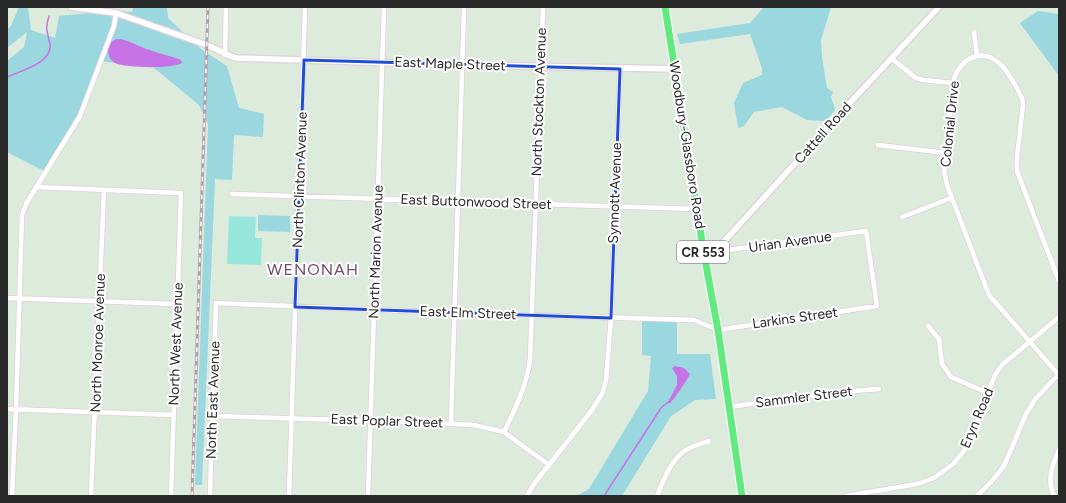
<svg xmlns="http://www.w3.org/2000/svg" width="1066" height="503" viewBox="0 0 1066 503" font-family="Figtree,sans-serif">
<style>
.green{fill:#9ad7df}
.pitch{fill:#97e6dc}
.water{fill:#c773e8}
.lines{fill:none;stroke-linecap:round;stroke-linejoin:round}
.stream{stroke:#c773e8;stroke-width:1.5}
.minor-casing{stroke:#e1d1dd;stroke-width:6}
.tertiary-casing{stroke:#e1d1dd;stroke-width:8}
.primary-casing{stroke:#fff;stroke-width:9}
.minor{stroke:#fff;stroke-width:4.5}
.tertiary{stroke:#fff;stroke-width:5.5}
.primary{stroke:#62e980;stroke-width:7}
.rail-casing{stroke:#b39fac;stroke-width:3}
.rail{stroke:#fff;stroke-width:1.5;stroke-dasharray:4.5;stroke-linecap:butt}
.marked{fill:none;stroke:#1d4ed8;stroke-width:3;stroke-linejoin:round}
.labels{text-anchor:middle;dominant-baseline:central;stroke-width:4;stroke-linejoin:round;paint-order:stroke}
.shield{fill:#fff;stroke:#696969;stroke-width:1}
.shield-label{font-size:13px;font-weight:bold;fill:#292929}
.street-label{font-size:14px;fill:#292929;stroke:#fff}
.quarter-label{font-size:16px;letter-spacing:1px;fill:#774c6b;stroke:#fff}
</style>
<rect width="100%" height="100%" fill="#dcebdc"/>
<path class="green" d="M 19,7 L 28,7 L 31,30 L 55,38 L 59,16 L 112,11 L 132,12 L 133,7 L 167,7 L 168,18 L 201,49 L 227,66 L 239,108 L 264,114 L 263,137 L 234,135 L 232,180 L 215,179 L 202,485 L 195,485 L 208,124 L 199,105 L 153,67 L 99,61 L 76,121 L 44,171 L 7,152 L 7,61 L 24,47 L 27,32 L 7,48 L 7,29 L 11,26 Z
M 764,7 L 831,7 L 821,40 L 822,57 L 827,88 L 833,92 L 831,97 L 835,110 L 826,121 L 807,120 L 782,107 L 754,112 L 744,126 L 738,128 L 734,103 L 743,83 L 762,75 L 762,68 L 750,34 L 680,44 L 677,34 L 750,23 Z
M 1038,11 L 1059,14 L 1059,76 L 1020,23 Z
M 258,215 L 290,216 L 290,232 L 258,231 Z
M 642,319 L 677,320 L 677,354 L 710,354 L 716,399 L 695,400 L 671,416 L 622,496 L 576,496 L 589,489 L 648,391 L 651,356 L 642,355 Z"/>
<path class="pitch" d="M 229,216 L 256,217 L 255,238 L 262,238 L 261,265 L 227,264 Z"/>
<path class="water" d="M 117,39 C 129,39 138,47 150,50 C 160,54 171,56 181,60 L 182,63 C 172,69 126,68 115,63 C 110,60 108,55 108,50 C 108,44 111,41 117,39 Z
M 675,366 L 684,368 L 690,374 C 689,377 672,403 669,404 L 668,402 L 677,385 L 677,376 L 672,368 Z"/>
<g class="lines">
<path class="stream" d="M 7,77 C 20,71 53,63 50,44 C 47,31 45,28 49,16
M 604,496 L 661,408 L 668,402"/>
<g class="minor-casing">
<path id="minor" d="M 974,32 L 977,56
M 225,55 L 226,7
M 891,58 L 916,78 L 923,80 L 953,83
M 878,145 L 946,153
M 36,187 L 181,193 L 171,496
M 232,194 L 697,209
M 902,217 L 951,198
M 7,298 L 177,304
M 928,326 L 939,339 L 942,364 L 951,377 L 988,393
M 1058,374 L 989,295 L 947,185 L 944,170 L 953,83 C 957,61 981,45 1000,64 C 1008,71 1017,88 1022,98 L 1023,105 L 1017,157 L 1017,171 L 1059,281
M 729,407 C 779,400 829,392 879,389
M 7,409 L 174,415
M 213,416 L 437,423 L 474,425 L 504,432 L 549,465
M 451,423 L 464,7
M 504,432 C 516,407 526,387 530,360 L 543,7
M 12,496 L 16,409 L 22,215 L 26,204 L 80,116 L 114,26 L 116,13
M 91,496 L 104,190
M 210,496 L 216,303 L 454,313 L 694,320 L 718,330 L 877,306 L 866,231 L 713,252
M 289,496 L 305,7
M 368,496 L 384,7
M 527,496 L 534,484 L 592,410 L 602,394 L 606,380 L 611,318 L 620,69
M 657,496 C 663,482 670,462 683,452 C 691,446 700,444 709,441
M 846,496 L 917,484 L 934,478 L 953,464 L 964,451 L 975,427 L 995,375 L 1002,365 L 1059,317
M 977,496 L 991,482 L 1004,466 L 1026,414 L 1036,398 L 1059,374
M 1054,496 C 1046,479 1053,465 1059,449"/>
</g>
<g class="tertiary-casing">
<path id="tertiary" d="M 71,7 L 116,13 L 207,45 C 217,49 226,55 236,58 L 462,65 L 675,69
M 704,254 L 713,252 L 719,247 L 848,105 L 939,7"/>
</g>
<g class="primary-casing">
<path id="primary" d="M 665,7 L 704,254 L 718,330 L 742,496"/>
</g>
<use href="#minor" class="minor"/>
<use href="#tertiary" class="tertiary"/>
<use href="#primary" class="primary"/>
<g class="rail-casing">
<path id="rail" d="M 192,496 L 208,7"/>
</g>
<use href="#rail" class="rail"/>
</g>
<path class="marked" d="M 304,60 L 620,69 L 611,318 L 295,307 Z"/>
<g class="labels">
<rect class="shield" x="677" y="241" width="52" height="22" rx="3"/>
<g class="shield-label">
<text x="703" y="252">CR 553</text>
</g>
<g class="street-label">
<text transform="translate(450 64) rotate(2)">East Maple Street</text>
<text transform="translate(539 102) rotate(-88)">North Stockton Avenue</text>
<text transform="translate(950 124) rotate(-84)">Colonial Drive</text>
<text transform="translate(823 133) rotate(-48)">Cattell Road</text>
<text transform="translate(687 145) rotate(81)">Woodbury-Glassboro Road</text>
<text transform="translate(300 180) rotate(-88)">North Clinton Avenue</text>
<text transform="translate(615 193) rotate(-88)">Synnott Avenue</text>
<text transform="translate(476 202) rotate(2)">East Buttonwood Street</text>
<text transform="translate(790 242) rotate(-8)">Urian Avenue</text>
<text transform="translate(376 252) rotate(-88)">North Marion Avenue</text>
<text transform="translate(468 313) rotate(2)">East Elm Street</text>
<text transform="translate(795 318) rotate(-8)">Larkins Street</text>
<text transform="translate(98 343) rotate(-88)">North Monroe Avenue</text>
<text transform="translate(176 344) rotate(-88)">North West Avenue</text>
<text transform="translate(804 397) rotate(-7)">Sammler Street</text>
<text transform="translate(213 400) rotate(-88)">North East Avenue</text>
<text transform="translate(977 418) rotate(-67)">Eryn Road</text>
<text transform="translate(387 421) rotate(2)">East Poplar Street</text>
</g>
<g class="quarter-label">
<text x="313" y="269">WENONAH</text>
</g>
</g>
<rect width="1066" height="503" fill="none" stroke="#292929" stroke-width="16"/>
</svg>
